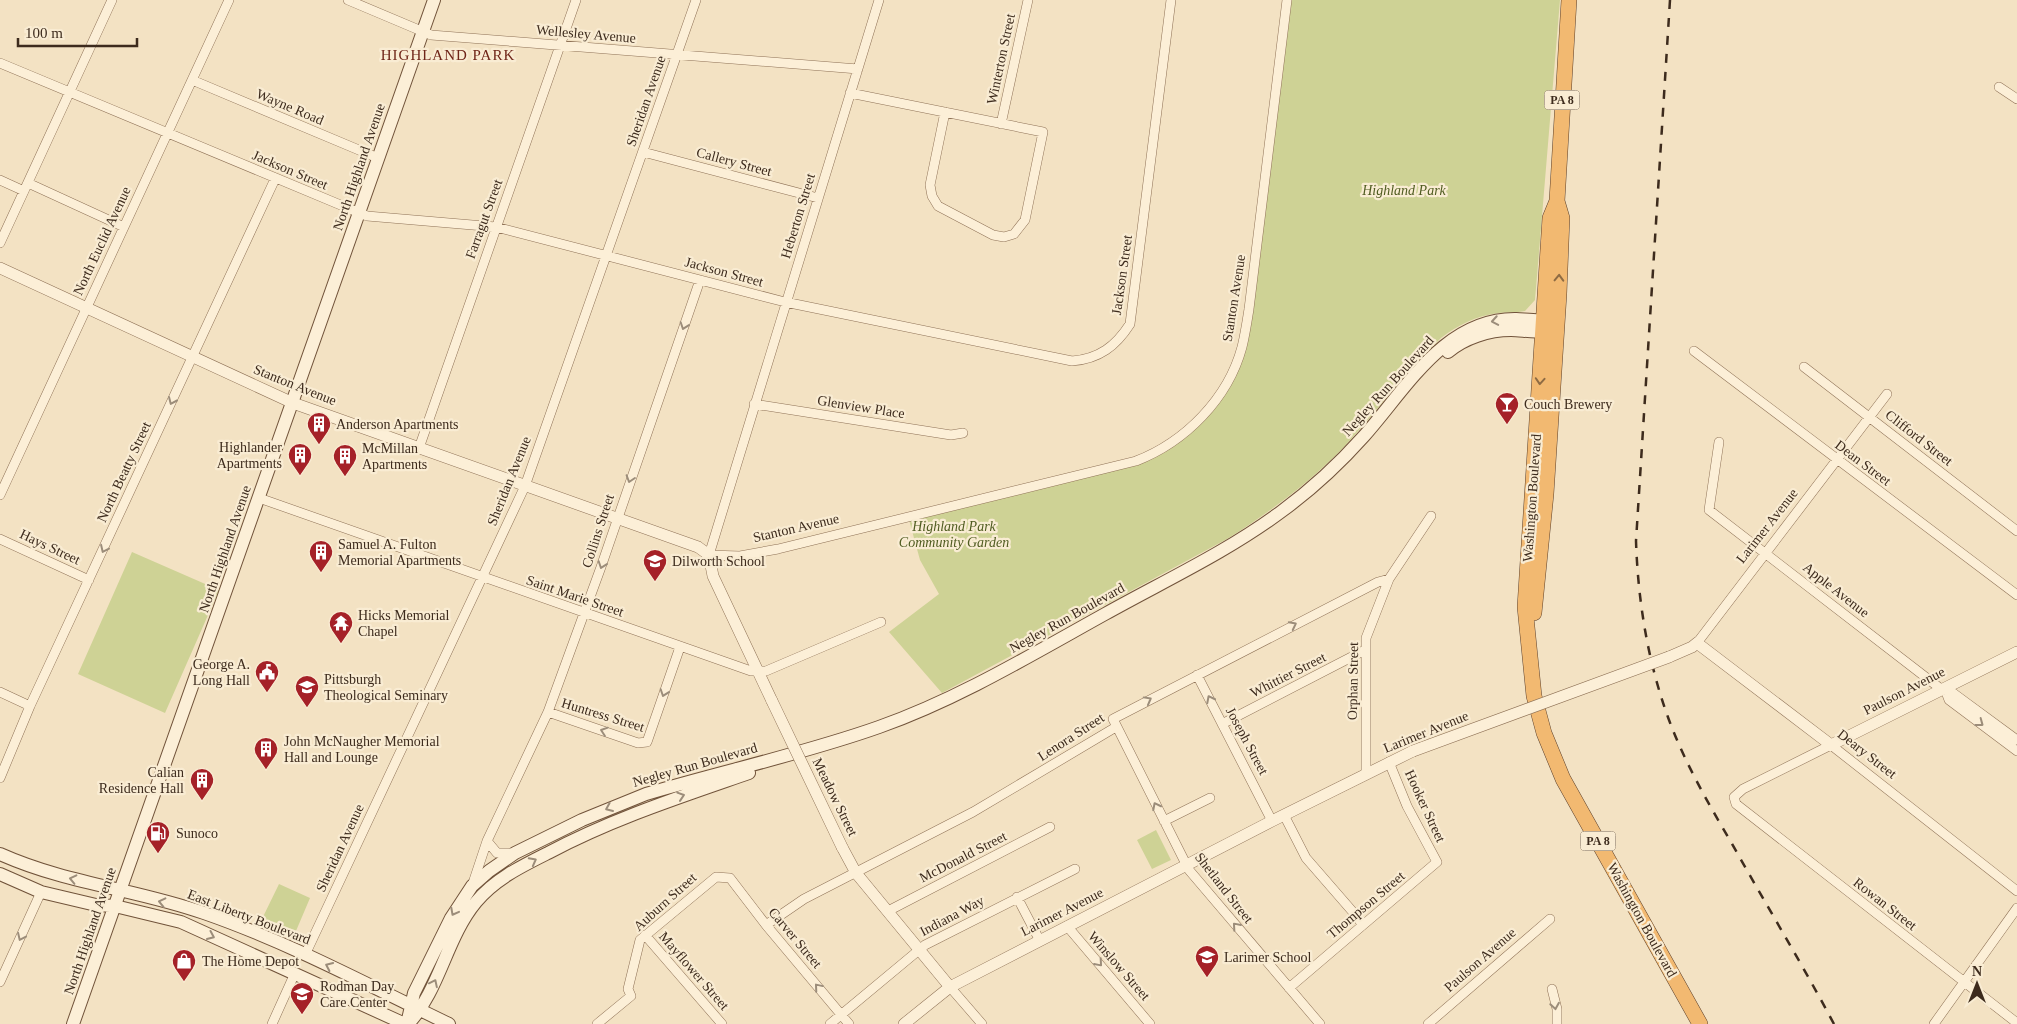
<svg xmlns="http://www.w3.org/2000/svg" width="2017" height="1024" viewBox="0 0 2017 1024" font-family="Georgia,serif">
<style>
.green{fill:#ced295}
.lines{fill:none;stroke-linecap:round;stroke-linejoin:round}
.minor-casing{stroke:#8f7257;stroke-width:10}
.tertiary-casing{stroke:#8f7257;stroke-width:12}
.secondary-casing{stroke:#71533a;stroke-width:14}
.trunk-casing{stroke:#5c402c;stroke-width:16}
.minor{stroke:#fcefd7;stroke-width:9}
.tertiary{stroke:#fcefd7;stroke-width:11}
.secondary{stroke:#fcefd7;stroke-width:12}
.trunk{stroke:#f2b971;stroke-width:15}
.rail{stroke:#3d2b1d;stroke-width:2.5;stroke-dasharray:9 9;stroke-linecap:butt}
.tertiary-bridge-casing{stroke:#8f7257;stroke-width:12;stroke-linecap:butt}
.tertiary-bridge{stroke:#fcefd7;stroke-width:11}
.oneway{stroke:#8e6b43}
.oneway2{stroke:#9c8d7a}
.labels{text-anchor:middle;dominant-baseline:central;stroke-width:4.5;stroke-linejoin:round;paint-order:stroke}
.shield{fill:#f9ecd3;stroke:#756554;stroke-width:1}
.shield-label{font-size:12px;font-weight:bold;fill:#3d2b1d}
.street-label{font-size:14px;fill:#3d2b1d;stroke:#f9ecd3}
.park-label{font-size:14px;font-style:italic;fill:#505c21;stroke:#f9ecd3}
.poi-label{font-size:14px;fill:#3d2b1d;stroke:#f9ecd3;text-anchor:start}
.neighbourhood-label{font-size:15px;letter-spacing:1px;fill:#6f2518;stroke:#f9ecd3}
</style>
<rect width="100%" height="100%" fill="#f3e2c3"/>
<path class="green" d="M 1287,0 L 1560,0 L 1535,300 L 1525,311 C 1517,313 1507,312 1498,313 C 1476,316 1458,325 1441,338 C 1406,371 1377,411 1344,447 C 1309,483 1270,512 1227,539 L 942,693 L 889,632 L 939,594 L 920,560 L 908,516 L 1112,468 L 1182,435 L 1226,386 L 1242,348 Z
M 132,552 L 219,590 L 165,713 L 78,674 Z
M 1156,830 L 1171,860 L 1152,869 L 1137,840 Z
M 279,884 L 310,898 L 293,938 L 260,923 Z"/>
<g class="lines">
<g class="minor-casing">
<path id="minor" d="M 348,0 L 431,35 L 858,69
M 879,0 L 709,555 L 740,556 L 778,549 L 1136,461 C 1185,442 1228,399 1242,347 C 1245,335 1247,322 1249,309 L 1287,0
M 0,63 L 367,216 L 496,227 L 785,302 L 1072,361 C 1099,359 1116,346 1130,324 L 1171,0
M 192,80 L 378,158
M 1999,87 L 2017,99
M 850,93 C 915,106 979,119 1043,132 L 1025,220 L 1014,234 L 1004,237 L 993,235 L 938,206 L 932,196 L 930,185 L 945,112
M 1001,124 L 1028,0
M 643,152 L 818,198
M 0,180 L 24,191
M 28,183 L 124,227
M 0,243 L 112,0
M 1694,351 L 2017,595
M 1804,367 L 2017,531
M 754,404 L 951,435 L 963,433
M 1719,442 L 1709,510 L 1941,689 L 1953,693 L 2017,740
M 419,448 L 576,0
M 0,495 L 229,0
M 259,498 L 751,671 L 766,671 L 881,622
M 0,539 L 89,580
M 1697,643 L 1887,394
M 1197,675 L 1272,821
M 0,692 L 30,706
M 1946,692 L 1949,700 L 2017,751
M 548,712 L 638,743 L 647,742 L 680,647
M 1222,724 L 1365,650
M 1366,773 L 1366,638 L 1389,579 L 1431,516
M 0,778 L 30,706 L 275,179
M 1284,815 L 1306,858 L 1359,919 L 1362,926
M 1164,821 L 1210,798
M 487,841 L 497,853 L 512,853
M 472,886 L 487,841 L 548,712 L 601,567 L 700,280
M 2017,891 L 1831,745 L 1743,789 L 1734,797 L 1736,804 L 2017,1023
M 1017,897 L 1040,941
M 888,911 L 1050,827
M 766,925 L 804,899 L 973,812 L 1116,727
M 1067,926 L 1150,1024
M 645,935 L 722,1024
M 305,955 L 525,486 L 696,0
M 0,982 L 41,892
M 950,987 L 982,1024
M 1289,988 L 1437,862 L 1407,806 L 1389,762
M 1552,989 L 1557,1009 L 1557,1024
M 272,1024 L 295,973
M 597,1024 L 631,996 L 628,989 L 640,940 L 716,877 L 730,878 L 766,925 L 849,1024
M 830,1024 L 925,945 L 1075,869
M 1320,1024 L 1189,870 L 1113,719 L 1378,582 L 1389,579
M 1428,1024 L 1550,919
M 1934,1024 L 2017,908"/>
</g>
<g class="tertiary-casing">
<path id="tertiary" d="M 0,268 L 293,403 L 698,547 L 709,555 L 713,576 L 772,701
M 1669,657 L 1692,647 L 1697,643 L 1831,745 L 2017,652
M 842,847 L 856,873 L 950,987
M 904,1024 L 950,987 L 1272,821 L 1413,751"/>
</g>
<g class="secondary-casing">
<path id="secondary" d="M 1448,352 C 1464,338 1489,330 1511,330 C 1524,330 1538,334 1550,329
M 0,854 C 67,884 136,889 204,913 C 288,942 368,985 449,1024
M 0,874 L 41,892 L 96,905 L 115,906 L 181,922 L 405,1024
M 73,1024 L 434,0
M 407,1024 L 414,993 L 451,918 L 472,886 L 489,871 L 515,853 L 582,820 L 646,794 C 723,771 803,754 879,727 C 958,699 1031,655 1105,614 C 1164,581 1227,552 1282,511 C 1312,489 1339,464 1364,436 C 1406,389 1445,318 1516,319 C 1529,320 1541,319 1552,325
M 408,1024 C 440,990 446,938 476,902 C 495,879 522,866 548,853 C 612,819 680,797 749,773"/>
</g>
<g class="trunk-casing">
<path id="trunk" d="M 1557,201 L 1550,218 L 1525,607 L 1534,696 L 1544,733 L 1563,779 L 1700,1024
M 1534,613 L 1546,494 L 1559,294 L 1562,218 L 1557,201 L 1569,0"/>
</g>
<use href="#minor" class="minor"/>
<use href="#tertiary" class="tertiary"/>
<use href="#secondary" class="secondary"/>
<use href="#trunk" class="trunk"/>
<path class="rail" d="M 1670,0 L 1636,541 C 1638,602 1648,663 1669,720 C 1685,763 1708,803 1731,842 C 1765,903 1801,962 1834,1024"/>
<g class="tertiary-bridge-casing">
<path id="tertiary-bridge" d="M 772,701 L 842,847
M 1413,751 L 1669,657"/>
</g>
<use href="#tertiary-bridge" class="tertiary-bridge"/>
</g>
<defs><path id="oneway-chevron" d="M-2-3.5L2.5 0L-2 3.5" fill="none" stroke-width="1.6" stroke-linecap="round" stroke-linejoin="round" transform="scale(1.25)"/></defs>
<g class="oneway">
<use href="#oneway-chevron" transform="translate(1559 278) rotate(-88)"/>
<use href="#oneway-chevron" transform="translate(1540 381) rotate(94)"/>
</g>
<g class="oneway2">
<use href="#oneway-chevron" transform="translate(1495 321) rotate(170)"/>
<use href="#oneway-chevron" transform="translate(684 326) rotate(109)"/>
<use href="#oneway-chevron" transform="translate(172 401) rotate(114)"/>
<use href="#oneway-chevron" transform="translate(630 479) rotate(108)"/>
<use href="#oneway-chevron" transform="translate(104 549) rotate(115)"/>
<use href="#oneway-chevron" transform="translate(602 565) rotate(109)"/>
<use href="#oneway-chevron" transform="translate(1293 625) rotate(-27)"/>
<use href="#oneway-chevron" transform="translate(664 693) rotate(109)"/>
<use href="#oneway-chevron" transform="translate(1210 699) rotate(-117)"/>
<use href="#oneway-chevron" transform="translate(1148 700) rotate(-29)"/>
<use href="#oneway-chevron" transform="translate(1980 723) rotate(37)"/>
<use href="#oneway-chevron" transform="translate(604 731) rotate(-161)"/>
<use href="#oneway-chevron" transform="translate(681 796) rotate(-18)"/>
<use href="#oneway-chevron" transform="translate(1156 806) rotate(-117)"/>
<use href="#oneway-chevron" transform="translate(609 808) rotate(157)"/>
<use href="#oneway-chevron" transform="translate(533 861) rotate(-28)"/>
<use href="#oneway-chevron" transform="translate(73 879) rotate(-167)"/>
<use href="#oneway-chevron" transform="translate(162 902) rotate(-167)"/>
<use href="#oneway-chevron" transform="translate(454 912) rotate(118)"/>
<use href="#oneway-chevron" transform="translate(1236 926) rotate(-131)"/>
<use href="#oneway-chevron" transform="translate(211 936) rotate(24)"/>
<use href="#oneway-chevron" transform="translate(21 937) rotate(115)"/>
<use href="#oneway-chevron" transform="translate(1099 963) rotate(49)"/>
<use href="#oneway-chevron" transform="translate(329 966) rotate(-155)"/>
<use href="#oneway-chevron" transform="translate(434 983) rotate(-64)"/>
<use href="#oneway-chevron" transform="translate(818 987) rotate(-130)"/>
<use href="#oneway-chevron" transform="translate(1555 1006) rotate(81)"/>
</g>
<defs>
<g id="bar-pin" transform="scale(1.25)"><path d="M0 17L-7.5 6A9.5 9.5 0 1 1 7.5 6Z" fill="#a52128" stroke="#f9ecd3"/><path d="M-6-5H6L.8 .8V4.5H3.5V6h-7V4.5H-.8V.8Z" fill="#fff"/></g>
<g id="building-pin" transform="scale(1.25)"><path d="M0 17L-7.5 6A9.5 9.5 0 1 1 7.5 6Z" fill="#a52128" stroke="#f9ecd3"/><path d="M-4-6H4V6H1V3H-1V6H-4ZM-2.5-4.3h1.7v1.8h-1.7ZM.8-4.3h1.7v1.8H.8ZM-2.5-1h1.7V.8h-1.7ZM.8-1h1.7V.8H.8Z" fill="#fff"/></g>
<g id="school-pin" transform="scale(1.25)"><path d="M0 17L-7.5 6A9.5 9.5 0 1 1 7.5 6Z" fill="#a52128" stroke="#f9ecd3"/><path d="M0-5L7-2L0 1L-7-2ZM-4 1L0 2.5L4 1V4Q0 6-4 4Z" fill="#fff"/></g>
<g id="temple-pin" transform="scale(1.25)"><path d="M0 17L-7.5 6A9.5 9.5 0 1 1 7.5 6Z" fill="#a52128" stroke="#f9ecd3"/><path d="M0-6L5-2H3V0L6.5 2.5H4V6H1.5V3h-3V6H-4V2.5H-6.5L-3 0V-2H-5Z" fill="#fff"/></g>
<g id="civic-pin" transform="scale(1.25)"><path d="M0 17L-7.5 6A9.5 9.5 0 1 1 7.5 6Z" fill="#a52128" stroke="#f9ecd3"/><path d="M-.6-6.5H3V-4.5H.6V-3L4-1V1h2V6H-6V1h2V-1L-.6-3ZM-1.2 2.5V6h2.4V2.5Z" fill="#fff"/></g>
<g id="university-pin" transform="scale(1.25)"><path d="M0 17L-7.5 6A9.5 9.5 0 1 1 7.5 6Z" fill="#a52128" stroke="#f9ecd3"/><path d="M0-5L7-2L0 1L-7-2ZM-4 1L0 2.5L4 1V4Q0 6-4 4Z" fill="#fff"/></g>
<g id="fuel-pin" transform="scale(1.25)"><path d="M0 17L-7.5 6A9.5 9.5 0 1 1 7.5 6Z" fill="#a52128" stroke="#f9ecd3"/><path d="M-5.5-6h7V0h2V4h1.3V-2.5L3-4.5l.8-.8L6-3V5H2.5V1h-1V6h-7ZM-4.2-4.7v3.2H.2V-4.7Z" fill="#fff"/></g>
<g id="shop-pin" transform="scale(1.25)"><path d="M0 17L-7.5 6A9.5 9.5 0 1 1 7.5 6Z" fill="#a52128" stroke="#f9ecd3"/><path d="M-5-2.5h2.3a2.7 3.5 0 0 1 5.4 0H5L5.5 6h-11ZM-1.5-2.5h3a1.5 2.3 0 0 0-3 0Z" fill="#fff"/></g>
</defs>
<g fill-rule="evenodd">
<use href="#bar-pin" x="1507" y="404"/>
<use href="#building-pin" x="319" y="424"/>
<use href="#building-pin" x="300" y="455"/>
<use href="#building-pin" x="345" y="456"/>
<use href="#building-pin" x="321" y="552"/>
<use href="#school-pin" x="655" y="561"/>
<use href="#temple-pin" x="341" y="623"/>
<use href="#civic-pin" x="267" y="672"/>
<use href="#university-pin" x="307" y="687"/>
<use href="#building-pin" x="266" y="749"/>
<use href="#building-pin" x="202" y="780"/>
<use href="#fuel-pin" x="158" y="833"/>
<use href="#school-pin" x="1207" y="957"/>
<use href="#shop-pin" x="184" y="961"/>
<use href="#school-pin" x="302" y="994"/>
</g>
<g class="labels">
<g class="shield">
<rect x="1544.5" y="90.5" width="35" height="19" rx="4"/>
<rect x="1580.5" y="831.5" width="35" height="19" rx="4"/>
</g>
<g class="shield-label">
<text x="1562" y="100">PA 8</text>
<text x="1598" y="841">PA 8</text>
</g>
<g class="street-label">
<text transform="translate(586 34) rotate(5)">Wellesley Avenue</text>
<text transform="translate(1001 59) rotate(-78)">Winterton Street</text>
<text transform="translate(646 101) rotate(-71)">Sheridan Avenue</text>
<text transform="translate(290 107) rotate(23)">Wayne Road</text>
<text transform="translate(734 162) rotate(15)">Callery Street</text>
<text transform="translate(359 167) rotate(-71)">North Highland Avenue</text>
<text transform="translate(290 170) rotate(23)">Jackson Street</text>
<text transform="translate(798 216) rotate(-73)">Heberton Street</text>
<text transform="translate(484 219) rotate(-70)">Farragut Street</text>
<text transform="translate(102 241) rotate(-65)">North Euclid Avenue</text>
<text transform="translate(724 272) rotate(15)">Jackson Street</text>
<text transform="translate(1122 275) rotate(-82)">Jackson Street</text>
<text transform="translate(1234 298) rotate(-81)">Stanton Avenue</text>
<text transform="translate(295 385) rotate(22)">Stanton Avenue</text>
<text transform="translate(1388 386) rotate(-48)">Negley Run Boulevard</text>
<text transform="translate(861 407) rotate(9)">Glenview Place</text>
<text transform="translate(1919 438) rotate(38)">Clifford Street</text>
<text transform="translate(1863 463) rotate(37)">Dean Street</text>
<text transform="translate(124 472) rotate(-65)">North Beatty Street</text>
<text transform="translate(509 481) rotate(-68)">Sheridan Avenue</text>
<text transform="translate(1532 498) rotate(-86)">Washington Boulevard</text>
<text transform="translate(1767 526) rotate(-52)">Larimer Avenue</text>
<text transform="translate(796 528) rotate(-13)">Stanton Avenue</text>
<text transform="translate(598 531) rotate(-72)">Collins Street</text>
<text transform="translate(50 547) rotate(25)">Hays Street</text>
<text transform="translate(225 549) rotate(-71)">North Highland Avenue</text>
<text transform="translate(1836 590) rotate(38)">Apple Avenue</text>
<text transform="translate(575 596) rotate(19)">Saint Marie Street</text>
<text transform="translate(1067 618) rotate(-29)">Negley Run Boulevard</text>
<text transform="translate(1288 675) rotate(-27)">Whittier Street</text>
<text transform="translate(1353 681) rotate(-89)">Orphan Street</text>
<text transform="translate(1904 691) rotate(-27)">Paulson Avenue</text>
<text transform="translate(603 715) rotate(17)">Huntress Street</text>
<text transform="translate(1426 732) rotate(-22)">Larimer Avenue</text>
<text transform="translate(1071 737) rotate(-33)">Lenora Street</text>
<text transform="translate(1247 741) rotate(62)">Joseph Street</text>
<text transform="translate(1867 754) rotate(38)">Deary Street</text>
<text transform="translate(695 765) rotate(-16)">Negley Run Boulevard</text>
<text transform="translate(835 797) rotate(64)">Meadow Street</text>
<text transform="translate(1425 806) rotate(65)">Hooker Street</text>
<text transform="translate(340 848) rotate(-65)">Sheridan Avenue</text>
<text transform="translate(963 857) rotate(-27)">McDonald Street</text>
<text transform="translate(1224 888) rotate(52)">Shetland Street</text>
<text transform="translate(665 902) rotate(-42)">Auburn Street</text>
<text transform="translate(1885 904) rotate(38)">Rowan Street</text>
<text transform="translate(1366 905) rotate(-40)">Thompson Street</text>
<text transform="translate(1062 912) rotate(-27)">Larimer Avenue</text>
<text transform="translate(952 916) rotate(-28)">Indiana Way</text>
<text transform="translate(249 917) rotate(21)">East Liberty Boulevard</text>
<text transform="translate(1642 920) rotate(61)">Washington Boulevard</text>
<text transform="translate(90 931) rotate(-71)">North Highland Avenue</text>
<text transform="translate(795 938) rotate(50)">Carver Street</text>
<text transform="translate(1480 960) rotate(-41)">Paulson Avenue</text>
<text transform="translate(1119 966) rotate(49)">Winslow Street</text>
<text transform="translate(694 971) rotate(49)">Mayflower Street</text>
</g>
<g class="park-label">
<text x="1404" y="190">Highland Park</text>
<text x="954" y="526">Highland Park<tspan x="954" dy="16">Community Garden</tspan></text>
</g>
<g class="poi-label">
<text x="1524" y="404">Couch Brewery</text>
<text x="336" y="424">Anderson Apartments</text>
<text x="282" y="447" text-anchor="end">Highlander<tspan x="282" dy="16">Apartments</tspan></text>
<text x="362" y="448">McMillan<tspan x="362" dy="16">Apartments</tspan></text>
<text x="338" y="544">Samuel A. Fulton<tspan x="338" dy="16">Memorial Apartments</tspan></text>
<text x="672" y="561">Dilworth School</text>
<text x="358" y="615">Hicks Memorial<tspan x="358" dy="16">Chapel</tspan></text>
<text x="250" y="664" text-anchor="end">George A.<tspan x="250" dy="16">Long Hall</tspan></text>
<text x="324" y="679">Pittsburgh<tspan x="324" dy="16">Theological Seminary</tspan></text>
<text x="284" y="741">John McNaugher Memorial<tspan x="284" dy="16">Hall and Lounge</tspan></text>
<text x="184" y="772" text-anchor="end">Calian<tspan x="184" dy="16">Residence Hall</tspan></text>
<text x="176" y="833">Sunoco</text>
<text x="1224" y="957">Larimer School</text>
<text x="202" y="961">The Home Depot</text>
<text x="320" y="986">Rodman Day<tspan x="320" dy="16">Care Center</tspan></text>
</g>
<g class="neighbourhood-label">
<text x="448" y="55">HIGHLAND PARK</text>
</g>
</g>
<g transform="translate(1977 984)" stroke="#f9ecd3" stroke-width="4" paint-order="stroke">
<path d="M0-4L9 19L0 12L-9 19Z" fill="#3d2b1d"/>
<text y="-8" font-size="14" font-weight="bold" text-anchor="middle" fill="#3d2b1d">N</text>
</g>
<path d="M18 38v8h119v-8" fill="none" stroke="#3d2b1d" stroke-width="2.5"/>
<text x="25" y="38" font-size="15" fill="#3d2b1d" stroke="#f9ecd3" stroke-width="4" paint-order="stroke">100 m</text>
</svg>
